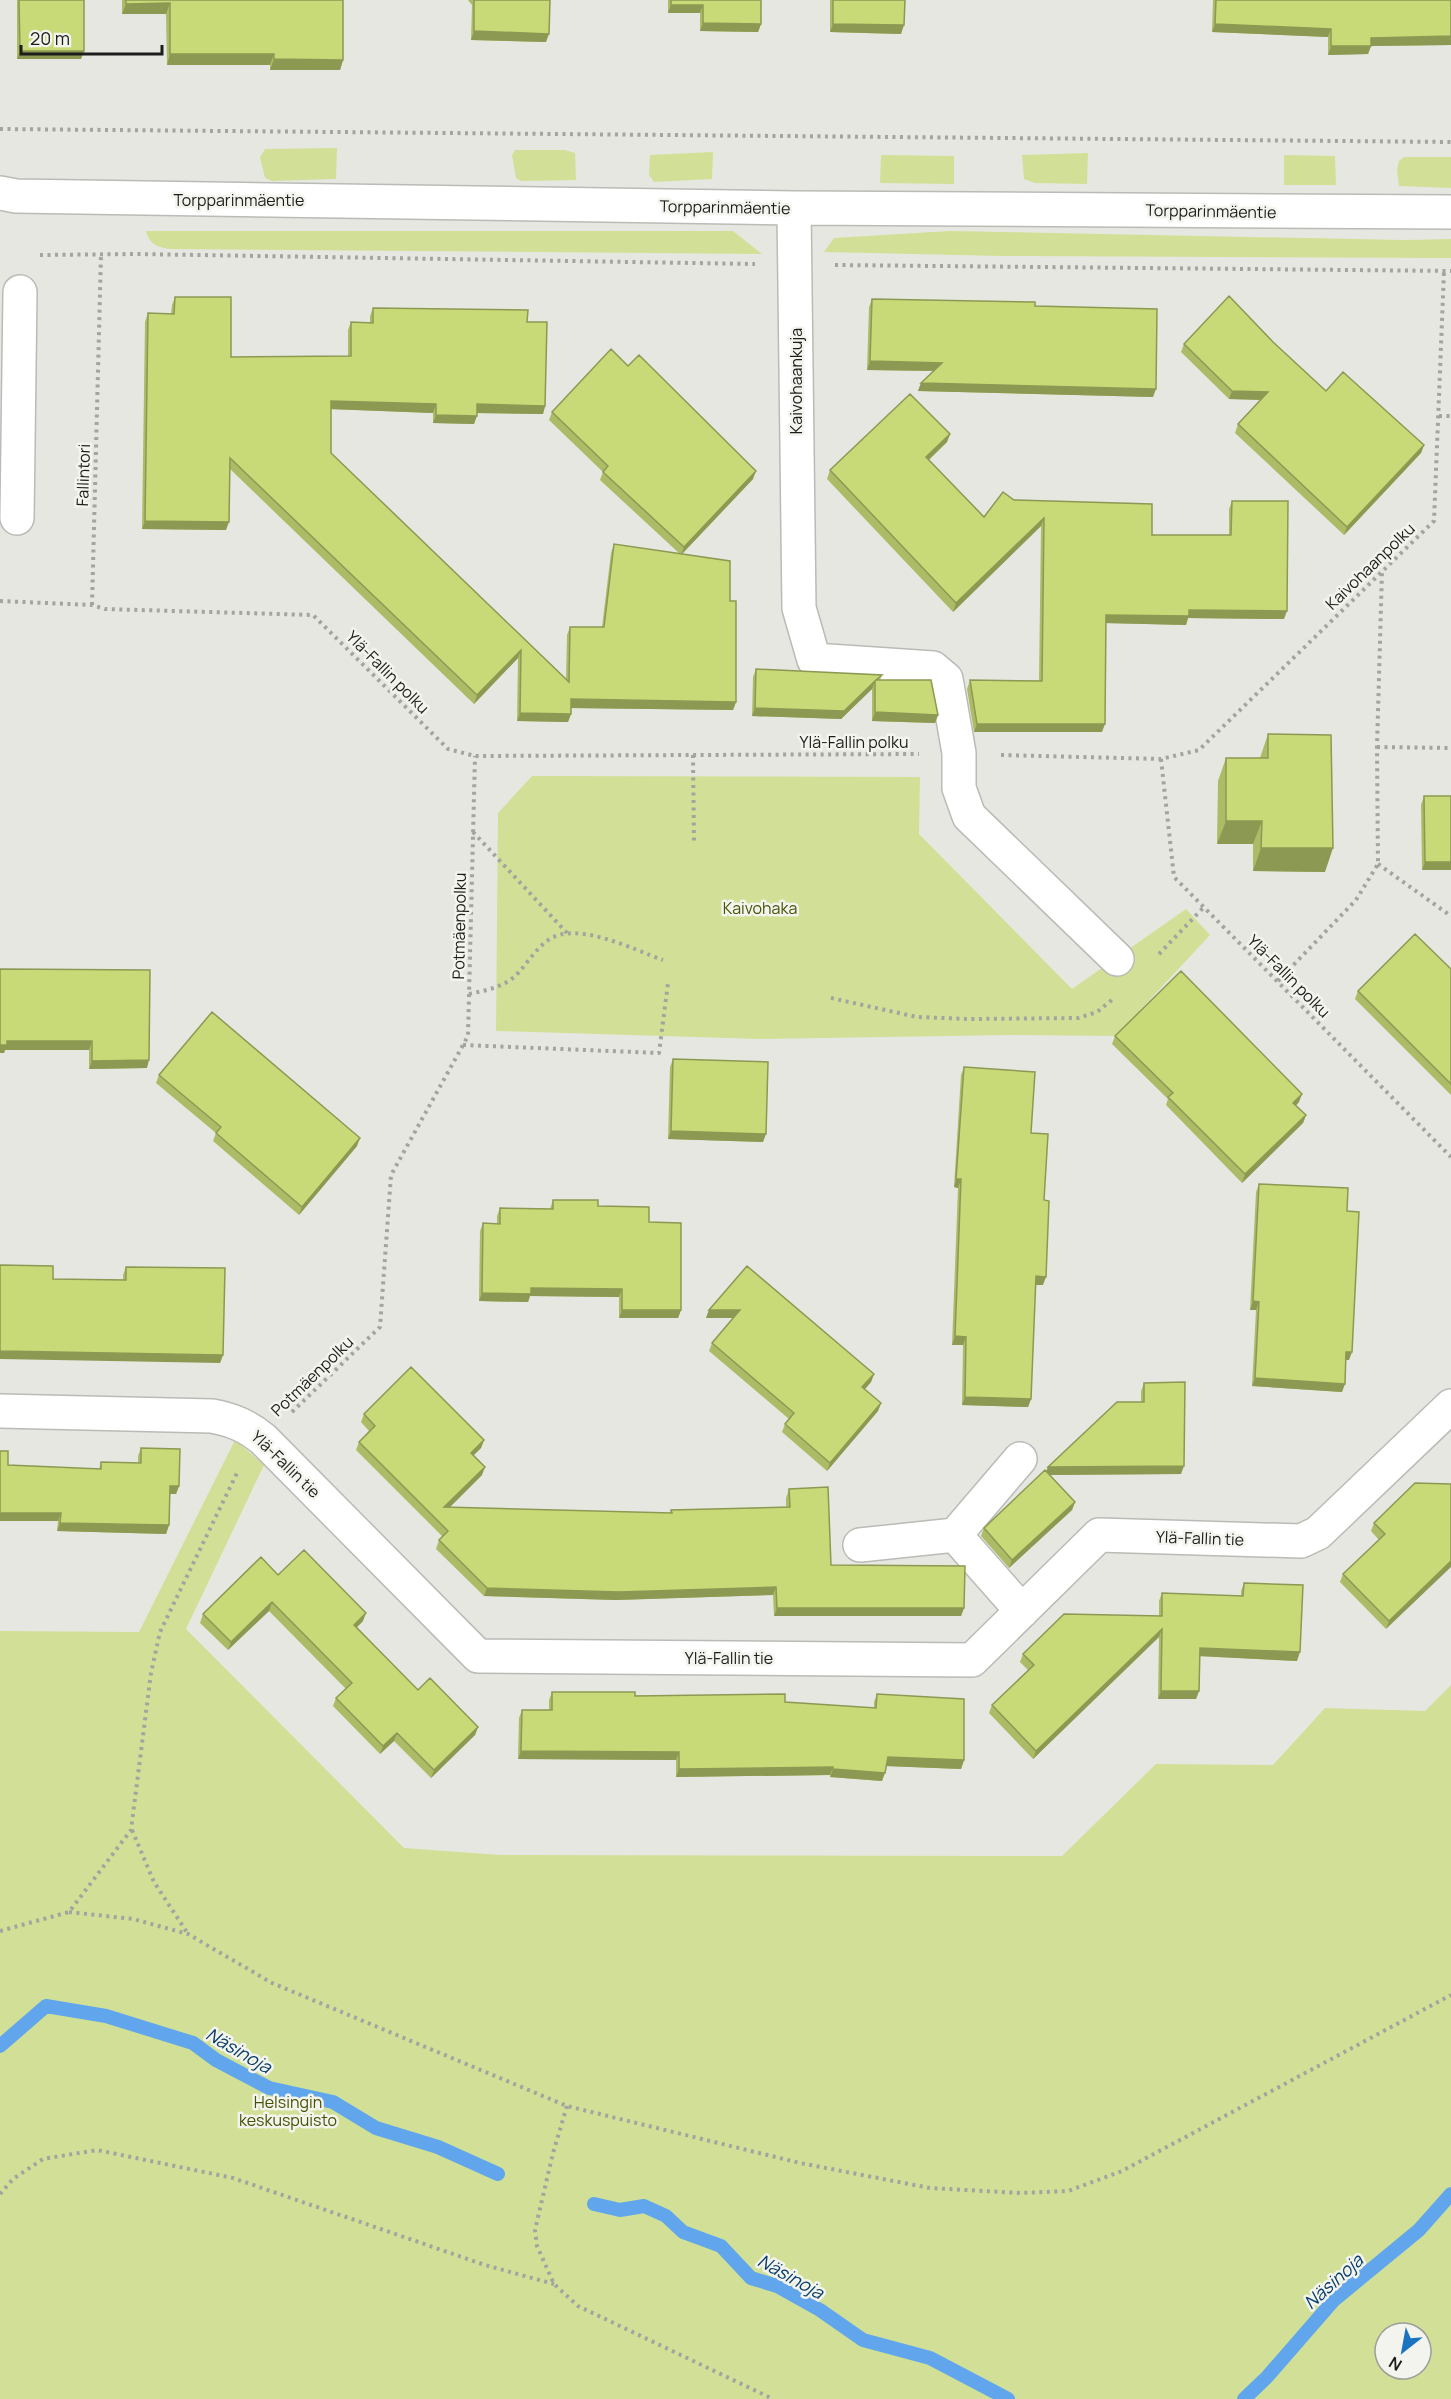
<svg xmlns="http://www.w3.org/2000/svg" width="1451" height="2399" viewBox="0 0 1451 2399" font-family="Manrope,sans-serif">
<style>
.green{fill:#d1e096;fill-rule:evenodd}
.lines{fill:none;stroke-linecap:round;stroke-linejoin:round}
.stream{stroke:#61a6ed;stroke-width:14}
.minor-casing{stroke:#babbb6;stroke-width:36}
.path{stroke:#a3a49f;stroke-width:4;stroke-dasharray:3 4.5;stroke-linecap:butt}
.minor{stroke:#fff;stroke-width:33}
.wall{fill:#acbb66}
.shaded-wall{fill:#8c9953}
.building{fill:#c8da77;stroke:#8c9953;stroke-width:1.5}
.labels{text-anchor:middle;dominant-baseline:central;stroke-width:5;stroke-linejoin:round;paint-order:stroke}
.street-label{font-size:16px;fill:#1d1d1b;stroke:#f3f4ee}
.park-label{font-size:16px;fill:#485204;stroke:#f3f4ee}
.water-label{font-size:18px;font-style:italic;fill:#093d6a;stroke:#f3f4ee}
</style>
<rect width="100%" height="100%" fill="#e6e7e1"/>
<path class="green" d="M 337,148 L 336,179 L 272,181 L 265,178 L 260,157 L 265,149 Z
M 515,150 L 565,150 L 575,153 L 576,180 L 521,181 L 516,178 L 512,155 Z
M 713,152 L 712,179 L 654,182 L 649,175 L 650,155 Z
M 1088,153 L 1087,184 L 1035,183 L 1024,179 L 1022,155 Z
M 881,155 L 954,156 L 954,184 L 880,183 Z
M 1284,155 L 1335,156 L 1336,185 L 1284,185 Z
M 1404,157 L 1451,157 L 1451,188 L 1399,186 L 1397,170 L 1399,161 Z
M 146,231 L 733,231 L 762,254 L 171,249 C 158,248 149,244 146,231 Z
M 950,231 L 1404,240 L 1451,239 L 1451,258 L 1002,256 L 824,252 L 834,238 Z
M 532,776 L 920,777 L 919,834 L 1072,989 L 1186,909 L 1210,935 L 1116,1036 L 1008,1035 L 759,1039 L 496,1031 L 498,813 Z
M 235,1440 L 264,1465 L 186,1629 L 404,1848 L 500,1855 L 1062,1856 L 1156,1764 L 1273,1765 L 1325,1708 L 1425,1711 L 1451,1685 L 1451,2399 L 0,2399 L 0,1631 L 139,1632 ZM 1385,2333 L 1421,2333 L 1421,2369 L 1385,2369 Z"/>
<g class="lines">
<path class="stream" d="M 0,2046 L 46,2006 L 106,2016 L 193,2043 L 216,2060 L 269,2088 L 333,2102 L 376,2128 L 438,2147 L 498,2174
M 594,2204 L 620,2210 L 644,2206 L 666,2216 L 683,2232 L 721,2246 L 751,2278 L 777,2286 L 820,2310 L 863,2340 L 930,2358 L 1008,2399
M 1244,2399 L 1267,2377 L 1334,2300 L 1419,2230 L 1451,2194"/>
<g class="minor-casing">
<path id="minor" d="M 0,193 L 16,196 L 794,208 L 1451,212
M 794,208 L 799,608 L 814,660 L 933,668 L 946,679 L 959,753 L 959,788 L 969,816 L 1117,959
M 17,518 L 20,292
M 0,1411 L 212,1416 C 233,1420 247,1426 263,1439 L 478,1656 L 972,1660 L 1099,1535 L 1301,1541 L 1318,1533 L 1451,1406
M 955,1535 L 1022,1611
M 860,1545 L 955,1535 L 1020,1459"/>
</g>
<path class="path" d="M 0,129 L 1451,142
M 40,255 L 136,254 L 755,264
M 835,265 L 1451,271
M 1439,416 L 1451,416
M 0,601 L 92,605 L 105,609 L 313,615 L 448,749 L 475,756 L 919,754
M 92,605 L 101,254
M 1377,747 L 1451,748
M 693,755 L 694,845
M 1001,755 L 1161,759 L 1199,750 L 1434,521 L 1444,271
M 1161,759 L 1174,877 L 1451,1157
M 473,832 L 567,933
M 1378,864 L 1451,916
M 1159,954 L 1204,907
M 1278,981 L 1356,900 L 1378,864 L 1377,747 L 1382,571
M 469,994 C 487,990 506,987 519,972 C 528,962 536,949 547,941 C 575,919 634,950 663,960
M 831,998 L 917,1017 L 969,1019 L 1078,1018 L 1097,1012 L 1113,999
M 463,1045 L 659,1053 L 668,983
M 292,1412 L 380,1327 L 391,1175 L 468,1036 L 475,756
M 132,1830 L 154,1882 L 188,1934
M 69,1912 L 133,1919 L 188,1934 L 272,1983 L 567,2106 L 800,2163 L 930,2188 L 1020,2193 L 1068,2191 L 1122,2171 L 1451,1995
M 0,1931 L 69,1912 L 131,1830 L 151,1673 L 160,1632 L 237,1473
M 567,2106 L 553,2153 L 535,2230 L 537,2246 L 554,2284 L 578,2306 L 773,2399
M 0,2194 L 13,2179 L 43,2159 L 97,2150 L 233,2178 L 485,2265 L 554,2284"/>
<use href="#minor" class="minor"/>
</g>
<path class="wall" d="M 17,0 L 84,0 L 84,51 L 81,59 L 17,59 Z
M 122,0 L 343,0 L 343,60 L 340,70 L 270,70 L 270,65 L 167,65 L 166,14 L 122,14 Z
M 468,0 L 550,0 L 546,42 L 471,40 L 472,5 Z
M 668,0 L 761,0 L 761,24 L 758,32 L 700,31 L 700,13 L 668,13 Z
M 830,0 L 905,0 L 901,34 L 830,32 Z
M 1213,0 L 1451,0 L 1451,45 L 1371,46 L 1368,54 L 1328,55 L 1328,37 L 1212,32 Z
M 175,297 L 231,357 L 348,356 L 348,330 L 351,322 L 370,323 L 370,316 L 373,308 L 527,322 L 545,406 L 543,414 L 477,413 L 474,424 L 433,423 L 433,413 L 331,409 L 331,453 L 566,679 L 567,635 L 570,627 L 602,627 L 611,553 L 614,544 L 680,554 L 600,480 L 603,472 L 549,420 L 552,412 L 628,366 L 753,479 L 682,554 L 730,601 L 736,702 L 733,710 L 571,708 L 571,714 L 568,722 L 517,721 L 518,658 L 474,704 L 230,469 L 226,530 L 142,529 L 145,322 L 148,313 L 171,314 L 172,305 Z
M 872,299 L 1035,306 L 1153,397 L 918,391 L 921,383 L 933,371 L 867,370 L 869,307 Z
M 1273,342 L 1326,391 L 1424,445 L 1421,453 L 1344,535 L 1235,433 L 1238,424 L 1261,400 L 1229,399 L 1181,352 L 1184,344 Z
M 950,434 L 947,442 L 929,460 L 984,517 L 1014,500 L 1152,535 L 1229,535 L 1229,509 L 1232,501 L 1284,619 L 1188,618 L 1186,625 L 1106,623 L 1102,732 L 974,732 L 967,689 L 970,680 L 1039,681 L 1041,526 L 953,612 L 827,479 L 830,470 Z
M 756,669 L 882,675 L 880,680 L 938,715 L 935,723 L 872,721 L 872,689 L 841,719 L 752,716 L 753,677 Z
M 1268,734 L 1325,872 L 1253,871 L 1253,844 L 1217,844 L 1218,781 L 1226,758 L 1260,758 Z
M 1424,796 L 1451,796 L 1451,870 L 1422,870 L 1421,805 Z
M 0,969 L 147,1068 L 89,1069 L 89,1050 L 5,1050 L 4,1053 Z
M 1451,969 L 1451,1095 L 1355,999 L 1358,991 Z
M 1115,1036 L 1299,1102 L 1296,1106 L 1306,1115 L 1303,1123 L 1242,1183 L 1166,1105 L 1168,1099 L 1112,1044 Z
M 673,1059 L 763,1142 L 668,1139 L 670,1067 Z
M 964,1067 L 1031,1133 L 1044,1200 L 1043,1285 L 1035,1285 L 1031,1399 L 1028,1407 L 962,1405 L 963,1345 L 952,1345 L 958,1188 L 954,1187 L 961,1075 Z
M 159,1075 L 357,1146 L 299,1215 L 213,1141 L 216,1133 L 156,1083 Z
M 1259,1184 L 1349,1360 L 1346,1360 L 1342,1392 L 1252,1386 L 1256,1310 L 1250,1310 L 1256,1192 Z
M 553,1200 L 598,1206 L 649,1222 L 681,1310 L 678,1318 L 619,1318 L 619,1297 L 530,1296 L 528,1302 L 479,1301 L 480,1231 L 483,1223 L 497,1224 L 497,1216 L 500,1208 L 550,1209 Z
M 747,1266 L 874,1374 L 871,1382 L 865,1389 L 881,1403 L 878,1411 L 827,1471 L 782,1432 L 785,1424 L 789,1419 L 709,1351 L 712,1343 L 733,1318 L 706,1318 L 709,1310 Z
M 126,1267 L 223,1355 L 220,1363 L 53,1279 L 123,1280 L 123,1275 Z
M 1144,1383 L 1181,1474 L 1049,1475 L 1075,1502 L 1072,1510 L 1009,1568 L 981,1536 L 984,1528 L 1046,1472 L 1048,1467 L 1141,1402 L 1141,1391 Z
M 364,1414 L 484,1440 L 481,1448 L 473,1455 L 482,1475 L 449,1508 L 670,1513 L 671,1510 L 786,1507 L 786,1498 L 789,1489 L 831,1565 L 964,1608 L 961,1616 L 774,1616 L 773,1595 L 616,1600 L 484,1596 L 436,1549 L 439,1540 L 443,1537 L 356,1450 L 359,1442 L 369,1431 L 361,1422 Z
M 141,1448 L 179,1486 L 176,1494 L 170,1494 L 169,1525 L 166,1534 L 57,1531 L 58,1521 L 0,1521 L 0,1451 L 8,1465 L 99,1469 L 101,1462 L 138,1463 L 138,1456 Z
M 1451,1484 L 1386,1629 L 1340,1582 L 1343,1574 L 1379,1540 L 1371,1531 L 1374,1523 Z
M 278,1575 L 363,1621 L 357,1627 L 418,1690 L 478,1727 L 475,1735 L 431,1778 L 394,1741 L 380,1754 L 333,1706 L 336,1698 L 346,1689 L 269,1611 L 228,1650 L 200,1623 L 203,1614 Z
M 1244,1583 L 1297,1661 L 1200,1656 L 1199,1691 L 1196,1699 L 1158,1699 L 1159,1637 L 1033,1759 L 989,1713 L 992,1705 L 1028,1670 L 1020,1662 L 1023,1654 L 1159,1616 L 1159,1601 L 1162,1593 L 1241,1596 L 1241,1591 Z
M 552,1692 L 785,1702 L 874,1708 L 874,1702 L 877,1694 L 964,1760 L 961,1769 L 886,1766 L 882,1781 L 830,1777 L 830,1775 L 676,1777 L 676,1760 L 518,1759 L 519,1718 L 522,1710 L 549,1710 L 549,1700 Z"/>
<path class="shaded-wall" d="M 170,3 L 166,14 L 122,14 L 126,4 Z
M 671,5 L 703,5 L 700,13 L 668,13 Z
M 703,23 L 761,24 L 758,32 L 700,31 Z
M 833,24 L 904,25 L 901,34 L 830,32 Z
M 1215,24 L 1331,29 L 1328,37 L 1212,32 Z
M 474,31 L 549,34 L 546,42 L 471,40 Z
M 1451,36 L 1451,45 L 1371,46 L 1368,54 L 1328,55 L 1331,46 L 1371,38 Z
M 20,51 L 84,51 L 81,59 L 17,59 Z
M 170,54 L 274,54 L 270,65 L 167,65 Z
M 274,59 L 343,60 L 340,70 L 270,70 Z
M 870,361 L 942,363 L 939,371 L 867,370 Z
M 921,383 L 1156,389 L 1153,397 L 918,391 Z
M 1232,391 L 1268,392 L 1265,400 L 1229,399 Z
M 331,401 L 436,404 L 433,413 L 328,409 Z
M 477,404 L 545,406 L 543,414 L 474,413 Z
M 436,415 L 477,416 L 474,424 L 433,423 Z
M 950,434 L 947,442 L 923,465 L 926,457 Z
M 1424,445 L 1421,453 L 1344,535 L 1347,527 Z
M 756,471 L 753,479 L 681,555 L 684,547 Z
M 1044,518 L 1041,526 L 953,612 L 956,603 Z
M 145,521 L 229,522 L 226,530 L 142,529 Z
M 1189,610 L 1287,611 L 1284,619 L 1188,618 L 1186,625 L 1103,623 L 1106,615 Z
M 521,650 L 518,658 L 474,704 L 477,695 Z
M 875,681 L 872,689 L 841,719 L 752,716 L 755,708 Z
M 571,699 L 736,702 L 733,710 L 568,708 Z
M 875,712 L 938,715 L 935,723 L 872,721 Z
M 520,713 L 571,714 L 568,722 L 517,721 Z
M 977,724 L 1105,724 L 1102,732 L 974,732 Z
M 1226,821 L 1262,821 L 1253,844 L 1217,844 Z
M 1261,848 L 1333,848 L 1325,872 L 1253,871 Z
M 1425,862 L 1451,862 L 1451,870 L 1422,870 Z
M 7,1041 L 92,1041 L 89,1050 L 5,1050 L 4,1053 L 0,1053 L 0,1045 Z
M 149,1060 L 147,1068 L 89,1069 L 92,1061 Z
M 1302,1094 L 1299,1102 L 1290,1111 L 1293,1103 Z
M 1306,1115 L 1303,1123 L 1242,1183 L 1245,1174 Z
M 671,1131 L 766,1134 L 763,1142 L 668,1139 Z
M 360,1138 L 357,1146 L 299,1215 L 302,1207 Z
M 956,1179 L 961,1179 L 958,1188 L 954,1187 Z
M 1036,1276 L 1046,1277 L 1043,1285 L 1033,1285 Z
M 531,1288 L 622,1289 L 619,1297 L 530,1296 L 528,1302 L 479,1301 L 482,1293 Z
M 1253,1301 L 1259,1302 L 1256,1310 L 1250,1310 Z
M 622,1310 L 681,1310 L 678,1318 L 619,1318 Z
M 709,1310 L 740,1310 L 737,1318 L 706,1318 Z
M 955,1336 L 966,1337 L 963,1345 L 952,1345 Z
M 0,1351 L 223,1355 L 220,1363 L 0,1359 Z
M 1346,1352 L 1352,1352 L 1349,1360 L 1343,1360 Z
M 874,1374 L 871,1382 L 859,1396 L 862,1387 Z
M 1255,1378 L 1345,1384 L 1342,1392 L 1252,1386 Z
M 965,1397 L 1031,1399 L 1028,1407 L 962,1405 Z
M 881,1403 L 878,1411 L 827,1471 L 830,1463 Z
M 484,1440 L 481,1448 L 468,1461 L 471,1453 Z
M 1184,1466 L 1181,1474 L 1045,1475 L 1048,1467 Z
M 485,1467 L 482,1475 L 441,1516 L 444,1507 Z
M 170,1486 L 179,1486 L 176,1494 L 167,1494 Z
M 1075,1502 L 1072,1510 L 1009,1568 L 1012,1560 Z
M 0,1513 L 61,1513 L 58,1521 L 0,1521 Z
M 60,1523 L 169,1525 L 166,1534 L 57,1531 Z
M 1451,1561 L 1451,1567 L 1386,1629 L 1389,1621 Z
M 776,1587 L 773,1595 L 616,1600 L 484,1596 L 487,1588 Z
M 272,1602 L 269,1611 L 228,1650 L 231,1642 Z
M 777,1608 L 964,1608 L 961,1616 L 774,1616 Z
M 366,1613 L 363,1621 L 351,1633 L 354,1625 Z
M 1162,1629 L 1159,1637 L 1033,1759 L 1036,1751 Z
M 1200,1648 L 1300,1652 L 1297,1661 L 1197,1656 Z
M 1161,1691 L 1199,1691 L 1196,1699 L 1158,1699 Z
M 478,1727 L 475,1735 L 431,1778 L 434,1770 Z
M 397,1733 L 394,1741 L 380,1754 L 383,1746 Z
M 521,1751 L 679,1752 L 676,1760 L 518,1759 Z
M 888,1757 L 964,1760 L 961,1769 L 885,1766 Z
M 833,1767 L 830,1775 L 676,1777 L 679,1769 Z
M 833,1769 L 885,1773 L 882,1781 L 830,1777 Z"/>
<path class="building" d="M 19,0 L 84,0 L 84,51 L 20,51 Z
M 126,0 L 343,0 L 343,60 L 274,59 L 274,54 L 170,54 L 170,3 L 126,4 Z
M 474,0 L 550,0 L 549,34 L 474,31 Z
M 671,0 L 761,0 L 761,24 L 703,23 L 703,5 L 671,5 Z
M 833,0 L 905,0 L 904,25 L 833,24 Z
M 1216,0 L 1451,0 L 1451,36 L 1371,38 L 1371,46 L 1331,46 L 1331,29 L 1215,24 Z
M 1229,296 L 1273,342 L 1326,391 L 1343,372 L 1424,445 L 1347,527 L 1238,424 L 1268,392 L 1232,391 L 1184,344 Z
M 175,297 L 231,297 L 231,357 L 351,356 L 351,322 L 373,323 L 373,308 L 528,310 L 527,322 L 547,322 L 545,406 L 477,404 L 477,416 L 436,415 L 436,404 L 331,401 L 331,453 L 569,682 L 570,627 L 604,627 L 614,544 L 730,561 L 730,601 L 736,601 L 736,702 L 571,699 L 571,714 L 520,713 L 521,650 L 477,695 L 230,458 L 229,522 L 145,521 L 148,313 L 174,314 Z
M 872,299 L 1035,302 L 1035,306 L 1157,309 L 1156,389 L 921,383 L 942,363 L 870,361 Z
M 611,349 L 628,366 L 639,355 L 756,471 L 684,547 L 603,472 L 608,466 L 552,412 Z
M 910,394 L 950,434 L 926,457 L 984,517 L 1003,492 L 1014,500 L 1152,504 L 1152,535 L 1231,535 L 1232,501 L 1288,501 L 1287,611 L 1189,610 L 1189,616 L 1106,615 L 1105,724 L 977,724 L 970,680 L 1042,681 L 1044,518 L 956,603 L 830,470 Z
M 756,669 L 882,675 L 876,680 L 931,680 L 938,715 L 875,712 L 875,681 L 844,711 L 755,708 Z
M 1268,734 L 1331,735 L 1333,848 L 1261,848 L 1262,821 L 1226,821 L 1226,758 L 1268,758 Z
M 1424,796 L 1451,796 L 1451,862 L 1425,862 Z
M 1415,934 L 1451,969 L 1451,1084 L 1358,991 Z
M 0,969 L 150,970 L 149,1060 L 92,1061 L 92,1041 L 7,1041 L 7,1045 L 0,1045 Z
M 1181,971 L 1302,1094 L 1293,1103 L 1306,1115 L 1245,1174 L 1168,1097 L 1173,1093 L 1115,1036 Z
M 212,1012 L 360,1138 L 302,1207 L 216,1133 L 221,1127 L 159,1075 Z
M 673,1059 L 768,1062 L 766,1134 L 671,1131 Z
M 964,1067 L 1035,1072 L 1031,1133 L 1048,1134 L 1044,1200 L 1049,1201 L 1046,1277 L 1036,1276 L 1031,1399 L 965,1397 L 966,1337 L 955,1336 L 961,1179 L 956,1179 Z
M 1259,1184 L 1348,1188 L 1347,1211 L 1359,1212 L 1352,1352 L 1346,1352 L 1345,1384 L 1255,1378 L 1259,1302 L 1253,1301 Z
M 553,1200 L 598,1200 L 598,1206 L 649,1207 L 649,1222 L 681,1223 L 681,1310 L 622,1310 L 622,1289 L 531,1288 L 531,1294 L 482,1293 L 483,1223 L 500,1224 L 500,1208 L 553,1209 Z
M 0,1265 L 53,1266 L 53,1279 L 126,1280 L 126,1267 L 225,1268 L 223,1355 L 0,1351 Z
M 747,1266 L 874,1374 L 862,1387 L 881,1403 L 830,1463 L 785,1424 L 794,1413 L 712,1343 L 740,1310 L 709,1310 Z
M 411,1367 L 484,1440 L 471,1453 L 485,1467 L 444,1507 L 672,1513 L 671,1510 L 790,1507 L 789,1489 L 828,1487 L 831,1565 L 965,1566 L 964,1608 L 777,1608 L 776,1587 L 619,1592 L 487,1588 L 439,1540 L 448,1531 L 359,1442 L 375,1426 L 364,1414 Z
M 1185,1382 L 1184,1466 L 1048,1467 L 1117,1402 L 1144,1402 L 1144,1383 Z
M 141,1448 L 180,1449 L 179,1486 L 170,1486 L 169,1525 L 60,1523 L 61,1513 L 0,1513 L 0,1451 L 8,1451 L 8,1465 L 101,1469 L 101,1462 L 141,1463 Z
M 1045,1470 L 1075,1502 L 1012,1560 L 984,1528 Z
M 1415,1483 L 1451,1484 L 1451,1561 L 1389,1621 L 1343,1574 L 1385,1534 L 1374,1523 Z
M 304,1550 L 366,1613 L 354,1625 L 418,1690 L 430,1678 L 478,1727 L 434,1770 L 397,1733 L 383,1746 L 336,1698 L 352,1683 L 272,1602 L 231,1642 L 203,1614 L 261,1557 L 278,1575 Z
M 1244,1583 L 1303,1585 L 1300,1652 L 1200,1648 L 1199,1691 L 1161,1691 L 1162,1629 L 1036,1751 L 992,1705 L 1034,1665 L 1023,1654 L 1064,1614 L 1162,1616 L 1162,1593 L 1243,1596 Z
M 552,1692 L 635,1692 L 635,1696 L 785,1694 L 785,1702 L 876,1708 L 877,1694 L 964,1699 L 964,1760 L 888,1757 L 885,1773 L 833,1769 L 833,1767 L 679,1769 L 679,1752 L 521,1751 L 522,1710 L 552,1710 Z"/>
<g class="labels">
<g class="street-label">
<text x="239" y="200">Torpparinmäentie</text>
<text transform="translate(725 207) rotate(1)">Torpparinmäentie</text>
<text transform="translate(1211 211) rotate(1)">Torpparinmäentie</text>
<text transform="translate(796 381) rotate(-90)">Kaivohaankuja</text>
<text transform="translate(83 475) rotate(-88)">Fallintori</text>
<text transform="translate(1370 566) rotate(-44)">Kaivohaanpolku</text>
<text transform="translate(388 672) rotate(45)">Ylä-Fallin polku</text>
<text x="854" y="742">Ylä-Fallin polku</text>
<text transform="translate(459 926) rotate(-89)">Potmäenpolku</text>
<text transform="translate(1289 976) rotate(45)">Ylä-Fallin polku</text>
<text transform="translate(312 1376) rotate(-44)">Potmäenpolku</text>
<text transform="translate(286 1464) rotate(44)">Ylä-Fallin tie</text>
<text transform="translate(1200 1538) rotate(2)">Ylä-Fallin tie</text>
<text x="729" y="1658">Ylä-Fallin tie</text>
</g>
<g class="park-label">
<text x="760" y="908">Kaivohaka</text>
<text x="288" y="2102">Helsingin<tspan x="288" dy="18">keskuspuisto</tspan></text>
</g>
<g class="water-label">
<text transform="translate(239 2050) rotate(30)">Näsinoja</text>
<text transform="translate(791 2276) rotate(29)">Näsinoja</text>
<text transform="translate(1333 2281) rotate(-42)">Näsinoja</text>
</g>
</g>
<g transform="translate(1403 2351) rotate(211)"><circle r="28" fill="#f3f4ee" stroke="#9d9e9a" stroke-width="1.5"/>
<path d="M0-4.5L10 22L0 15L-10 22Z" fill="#1c74c1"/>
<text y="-9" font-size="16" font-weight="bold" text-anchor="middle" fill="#1d1d1b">N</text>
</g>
<path d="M21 45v9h141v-9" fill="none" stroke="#1d1d1b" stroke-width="3"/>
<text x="30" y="45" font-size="18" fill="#1d1d1b" stroke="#f3f4ee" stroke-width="4.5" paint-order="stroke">20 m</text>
</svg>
